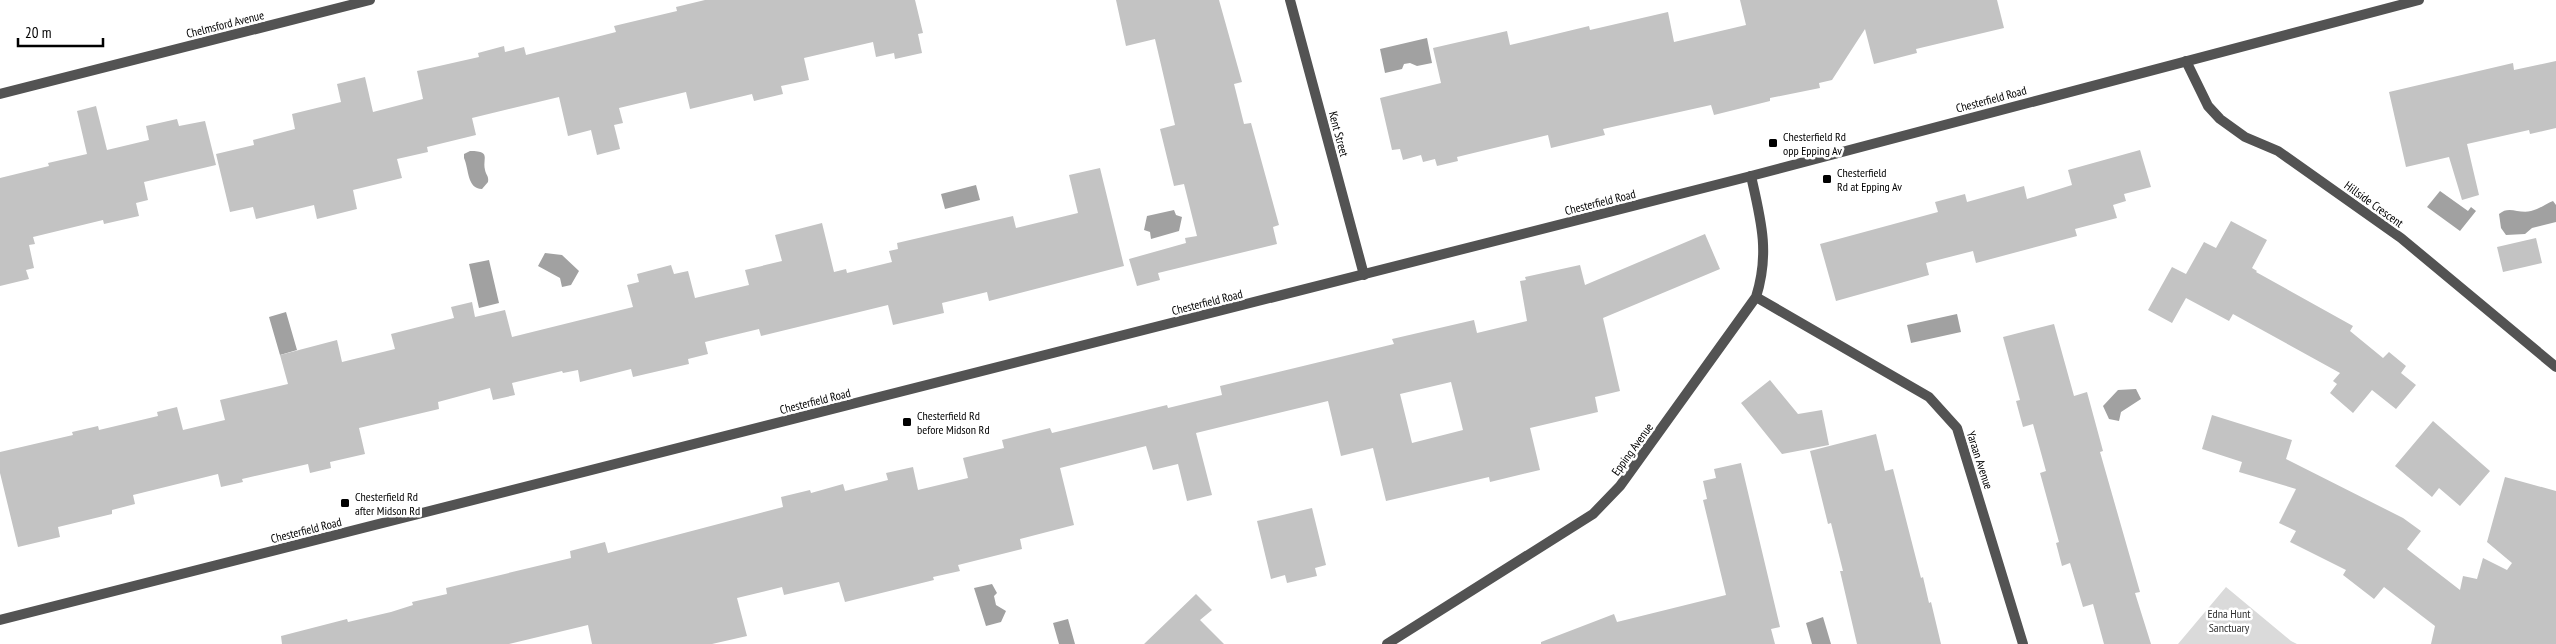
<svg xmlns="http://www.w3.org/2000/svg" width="2556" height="644" viewBox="0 0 2556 644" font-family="'PT Sans Narrow',sans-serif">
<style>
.green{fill:#dadada}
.water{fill:#a1a1a1}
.building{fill:#c3c3c3;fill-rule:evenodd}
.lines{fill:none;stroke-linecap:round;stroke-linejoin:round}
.minor{stroke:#535353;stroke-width:10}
.tertiary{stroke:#535353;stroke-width:10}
.poi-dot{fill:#000;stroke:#fff;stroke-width:2}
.labels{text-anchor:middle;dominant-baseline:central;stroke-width:5;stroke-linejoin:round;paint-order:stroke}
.street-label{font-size:12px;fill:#000;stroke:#fff}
.poi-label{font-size:12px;fill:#000;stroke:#fff;text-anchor:start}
.park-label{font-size:12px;fill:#313131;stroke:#fff}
</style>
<rect width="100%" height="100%" fill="#fff"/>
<path class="green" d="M 2226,587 L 2291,641 L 2297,644 L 2178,644 Z"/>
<path class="water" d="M 1427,38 L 1432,63 L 1417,66 L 1410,63 L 1404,64 L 1402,69 L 1385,73 L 1380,49 Z
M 470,151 C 492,151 482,158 485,170 C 486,175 489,176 488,182 L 482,189 C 467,189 469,169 464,158 L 464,154 Z
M 976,185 L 980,200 L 945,209 L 941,194 Z
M 2440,191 L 2468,211 L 2471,207 L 2476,211 L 2460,231 L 2427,207 Z
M 2553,201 L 2556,205 L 2556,222 L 2532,228 L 2525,234 L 2506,235 L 2501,228 L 2499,214 C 2509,205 2518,214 2531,211 C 2540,209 2545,204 2553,201 Z
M 1174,210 L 1176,215 L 1182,217 L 1179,231 L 1151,239 L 1150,232 L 1144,230 L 1147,216 Z
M 545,253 L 562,255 L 579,271 L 571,285 L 562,287 L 560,278 L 538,266 Z
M 489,260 L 499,303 L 479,308 L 469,264 Z
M 286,312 L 297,350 L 280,355 L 269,317 Z
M 1957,314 L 1961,332 L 1911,343 L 1907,325 Z
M 2136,389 L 2141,399 L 2121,412 L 2119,421 L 2109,419 L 2103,406 L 2118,390 Z
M 992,584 L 997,593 L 994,596 L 996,605 L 1006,611 L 1001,622 L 986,626 L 974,588 Z
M 1823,617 L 1831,644 L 1812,644 L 1806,623 Z
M 1068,619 L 1075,644 L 1059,644 L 1053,623 Z"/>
<path class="building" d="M 705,0 L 915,0 L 923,33 L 918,34 L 922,53 L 895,59 L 894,53 L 876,57 L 873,42 L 804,58 L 809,80 L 781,86 L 783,94 L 754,101 L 752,94 L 690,109 L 686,92 L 619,108 L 623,123 L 614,125 L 620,149 L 597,155 L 591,130 L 568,136 L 559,97 L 472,118 L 476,135 L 427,147 L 428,152 L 397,159 L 402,178 L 353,190 L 357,209 L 317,219 L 314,205 L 256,219 L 253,207 L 230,212 L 216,154 L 254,145 L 253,140 L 295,129 L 292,114 L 341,102 L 337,84 L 365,77 L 373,112 L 423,99 L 417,71 L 479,57 L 478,53 L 504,46 L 505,52 L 524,47 L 526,55 L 616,32 L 614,26 L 677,11 L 676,7 Z
M 1116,0 L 1219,0 L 1242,82 L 1234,84 L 1244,124 L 1251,123 L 1279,225 L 1273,227 L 1277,244 L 1158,273 L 1160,280 L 1137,286 L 1129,259 L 1186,243 L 1185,238 L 1197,236 L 1184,184 L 1174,186 L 1160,129 L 1175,125 L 1155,39 L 1126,46 Z
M 1740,0 L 1997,0 L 2004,28 L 1916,49 L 1917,53 L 1874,64 L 1865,29 L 1832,80 L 1819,83 L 1820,88 L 1770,98 L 1770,101 L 1714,115 L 1711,105 L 1603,129 L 1605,135 L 1551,148 L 1548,135 L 1457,157 L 1458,161 L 1437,166 L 1435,159 L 1423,162 L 1421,155 L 1403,160 L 1400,149 L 1392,150 L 1380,98 L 1441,83 L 1433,48 L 1507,31 L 1510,45 L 1589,26 L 1590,30 L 1668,12 L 1674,42 L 1746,25 Z
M 2556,61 L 2556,128 L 2530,134 L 2529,130 L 2467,144 L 2479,195 L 2462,200 L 2449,157 L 2406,167 L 2389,92 L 2513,63 L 2514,70 Z
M 96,106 L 107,150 L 149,140 L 146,126 L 177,119 L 179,126 L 205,121 L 216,165 L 144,182 L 148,200 L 136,203 L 139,216 L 104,224 L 103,220 L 33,237 L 35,244 L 29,245 L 34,268 L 26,270 L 29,279 L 0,286 L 0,178 L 49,166 L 48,163 L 87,154 L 77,111 Z
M 2140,150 L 2151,187 L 2124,194 L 2126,201 L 2113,205 L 2117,218 L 2075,229 L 2077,236 L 1976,263 L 1973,251 L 1926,263 L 1929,275 L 1836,301 L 1820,244 L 1938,212 L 1935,202 L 1965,194 L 1967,202 L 2024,186 L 2027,199 L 2072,185 L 2068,170 Z
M 1100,168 L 1124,266 L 989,301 L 987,292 L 942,303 L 944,313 L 893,325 L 888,305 L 761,336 L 759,329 L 705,342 L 708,354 L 688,359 L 689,364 L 633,377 L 631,369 L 580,382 L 578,370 L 563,373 L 562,371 L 512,383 L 515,395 L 493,400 L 490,388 L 438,402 L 439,409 L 359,428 L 365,454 L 330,462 L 331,468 L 310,473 L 308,464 L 242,479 L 243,482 L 221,487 L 218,474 L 133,495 L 135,504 L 112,510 L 112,514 L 58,527 L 60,537 L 18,547 L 0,473 L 0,452 L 73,435 L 72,432 L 98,426 L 99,430 L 158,416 L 157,412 L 177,407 L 183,430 L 225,420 L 220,400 L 288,384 L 280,355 L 337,340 L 342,362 L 395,349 L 391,334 L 454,318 L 451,307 L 472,302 L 475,317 L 505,310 L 512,337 L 633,307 L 627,285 L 639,282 L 637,274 L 671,265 L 674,274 L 688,271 L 695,298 L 749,285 L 745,270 L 782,261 L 775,235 L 822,223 L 834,272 L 846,269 L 847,273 L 892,262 L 889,251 L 898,249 L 897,243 L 1013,216 L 1016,228 L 1078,213 L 1069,175 Z
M 2231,221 L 2267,240 L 2252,268 L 2257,271 L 2256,272 L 2353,326 L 2350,331 L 2383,358 L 2389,352 L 2406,366 L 2401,373 L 2416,385 L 2396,409 L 2372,390 L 2353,413 L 2330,393 L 2337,384 L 2333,381 L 2340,373 L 2233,314 L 2229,321 L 2186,298 L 2172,323 L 2148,310 L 2172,267 L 2186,274 L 2204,242 L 2216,248 Z
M 1705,234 L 1720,269 L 1603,318 L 1620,391 L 1595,397 L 1598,412 L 1530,428 L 1540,470 L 1490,482 L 1489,477 L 1386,501 L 1373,448 L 1341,456 L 1328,401 L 1196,433 L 1212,495 L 1187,501 L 1178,464 L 1153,470 L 1146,446 L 1060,468 L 1074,525 L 1020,539 L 1022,549 L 958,565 L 960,571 L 933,577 L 934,580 L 845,602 L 839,582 L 784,595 L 782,587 L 737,598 L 747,636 L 712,644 L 592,644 L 588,625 L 509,644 L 282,644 L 281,636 L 347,619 L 348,622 L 391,612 L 413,605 L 412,602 L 447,594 L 446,588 L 571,558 L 570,551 L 605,542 L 608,553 L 783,507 L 781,497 L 810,490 L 811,493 L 843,484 L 845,491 L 888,480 L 886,473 L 913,467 L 918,490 L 968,478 L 963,458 L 1004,448 L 1002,440 L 1050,428 L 1052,433 L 1167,405 L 1168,408 L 1222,395 L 1220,386 L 1394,344 L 1392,339 L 1474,320 L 1477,333 L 1527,321 L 1520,281 L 1526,280 L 1525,277 L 1580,265 L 1585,285 ZM 1451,382 L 1463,430 L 1412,443 L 1400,394 Z
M 2536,238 L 2542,263 L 2503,272 L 2497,247 Z
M 2054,324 L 2074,396 L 2087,392 L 2103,451 L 2100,452 L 2140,592 L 2135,593 L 2151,644 L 2104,644 L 2093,604 L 2083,607 L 2070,563 L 2062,566 L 2056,543 L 2059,542 L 2040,473 L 2046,471 L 2033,424 L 2023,427 L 2016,401 L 2020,400 L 2003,337 Z
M 1770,380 L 1798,414 L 1822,410 L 1829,445 L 1782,454 L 1741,403 Z
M 2212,415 L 2292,440 L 2286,459 L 2403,518 L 2421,531 L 2407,549 L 2460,590 L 2463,576 L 2477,579 L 2483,558 L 2507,570 L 2512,563 L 2487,542 L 2505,477 L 2556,491 L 2556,644 L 2431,644 L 2435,626 L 2384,587 L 2374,599 L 2343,575 L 2346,570 L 2290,542 L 2296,531 L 2279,523 L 2296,489 L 2239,472 L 2242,462 L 2202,449 Z
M 2433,421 L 2490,471 L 2460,506 L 2439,488 L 2432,497 L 2395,466 Z
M 1876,434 L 1885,471 L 1893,469 L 1921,578 L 1923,577 L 1929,603 L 1931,602 L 1941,644 L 1857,644 L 1840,571 L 1843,571 L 1831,523 L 1828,524 L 1810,451 Z
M 1741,463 L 1780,627 L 1771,629 L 1775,644 L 1541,644 L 1541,642 L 1614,614 L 1617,622 L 1726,595 L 1703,500 L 1707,499 L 1703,481 L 1716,478 L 1714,469 Z
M 1312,508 L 1326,565 L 1315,568 L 1317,576 L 1287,583 L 1285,575 L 1271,579 L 1257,521 Z
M 1196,594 L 1212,610 L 1200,620 L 1224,644 L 1144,644 Z"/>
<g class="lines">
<path class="minor" d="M 1290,0 L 1364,275
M 2186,61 L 2208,106 L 2220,119 L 2245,137 L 2278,151 L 2401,238 L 2556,367
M 0,94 L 370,0
M 1756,297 L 1929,397 L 1957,428 L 2023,644
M 1387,644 L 1593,514 L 1620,486 L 1756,297 C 1770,253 1761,220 1751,176"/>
<path class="tertiary" d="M 0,620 L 1751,176 L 2419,0"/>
</g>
<g class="poi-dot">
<rect x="1768" y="138" width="10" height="10" rx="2.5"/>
<rect x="1822" y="174" width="10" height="10" rx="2.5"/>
<rect x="902" y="417" width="10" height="10" rx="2.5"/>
<rect x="340" y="498" width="10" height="10" rx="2.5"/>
</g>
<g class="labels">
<g class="street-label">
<text transform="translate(225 24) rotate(-14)">Chelmsford Avenue</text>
<text transform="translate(1991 99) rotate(-15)">Chesterfield Road</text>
<text transform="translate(1339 134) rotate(75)">Kent Street</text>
<text transform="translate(1600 202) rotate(-14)">Chesterfield Road</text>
<text transform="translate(2374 204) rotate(36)">Hillside Crescent</text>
<text transform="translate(1207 302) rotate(-14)">Chesterfield Road</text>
<text transform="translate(815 401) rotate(-14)">Chesterfield Road</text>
<text transform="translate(1632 449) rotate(-54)">Epping Avenue</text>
<text transform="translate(1980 460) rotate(72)">Yaraan Avenue</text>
<text transform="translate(306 530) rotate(-14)">Chesterfield Road</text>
</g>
<g class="poi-label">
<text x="1783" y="136">Chesterfield Rd<tspan x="1783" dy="14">opp Epping Av</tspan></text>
<text x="1837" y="172">Chesterfield<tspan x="1837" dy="14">Rd at Epping Av</tspan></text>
<text x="917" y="415">Chesterfield Rd<tspan x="917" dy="14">before Midson Rd</tspan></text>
<text x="355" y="496">Chesterfield Rd<tspan x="355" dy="14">after Midson Rd</tspan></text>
</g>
<g class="park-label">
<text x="2229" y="613">Edna Hunt<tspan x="2229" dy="14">Sanctuary</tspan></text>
</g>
</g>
<path d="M18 38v8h85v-8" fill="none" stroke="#000000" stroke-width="2.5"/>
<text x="25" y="38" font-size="15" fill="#000000" stroke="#ffffff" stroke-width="4" paint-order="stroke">20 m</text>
</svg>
